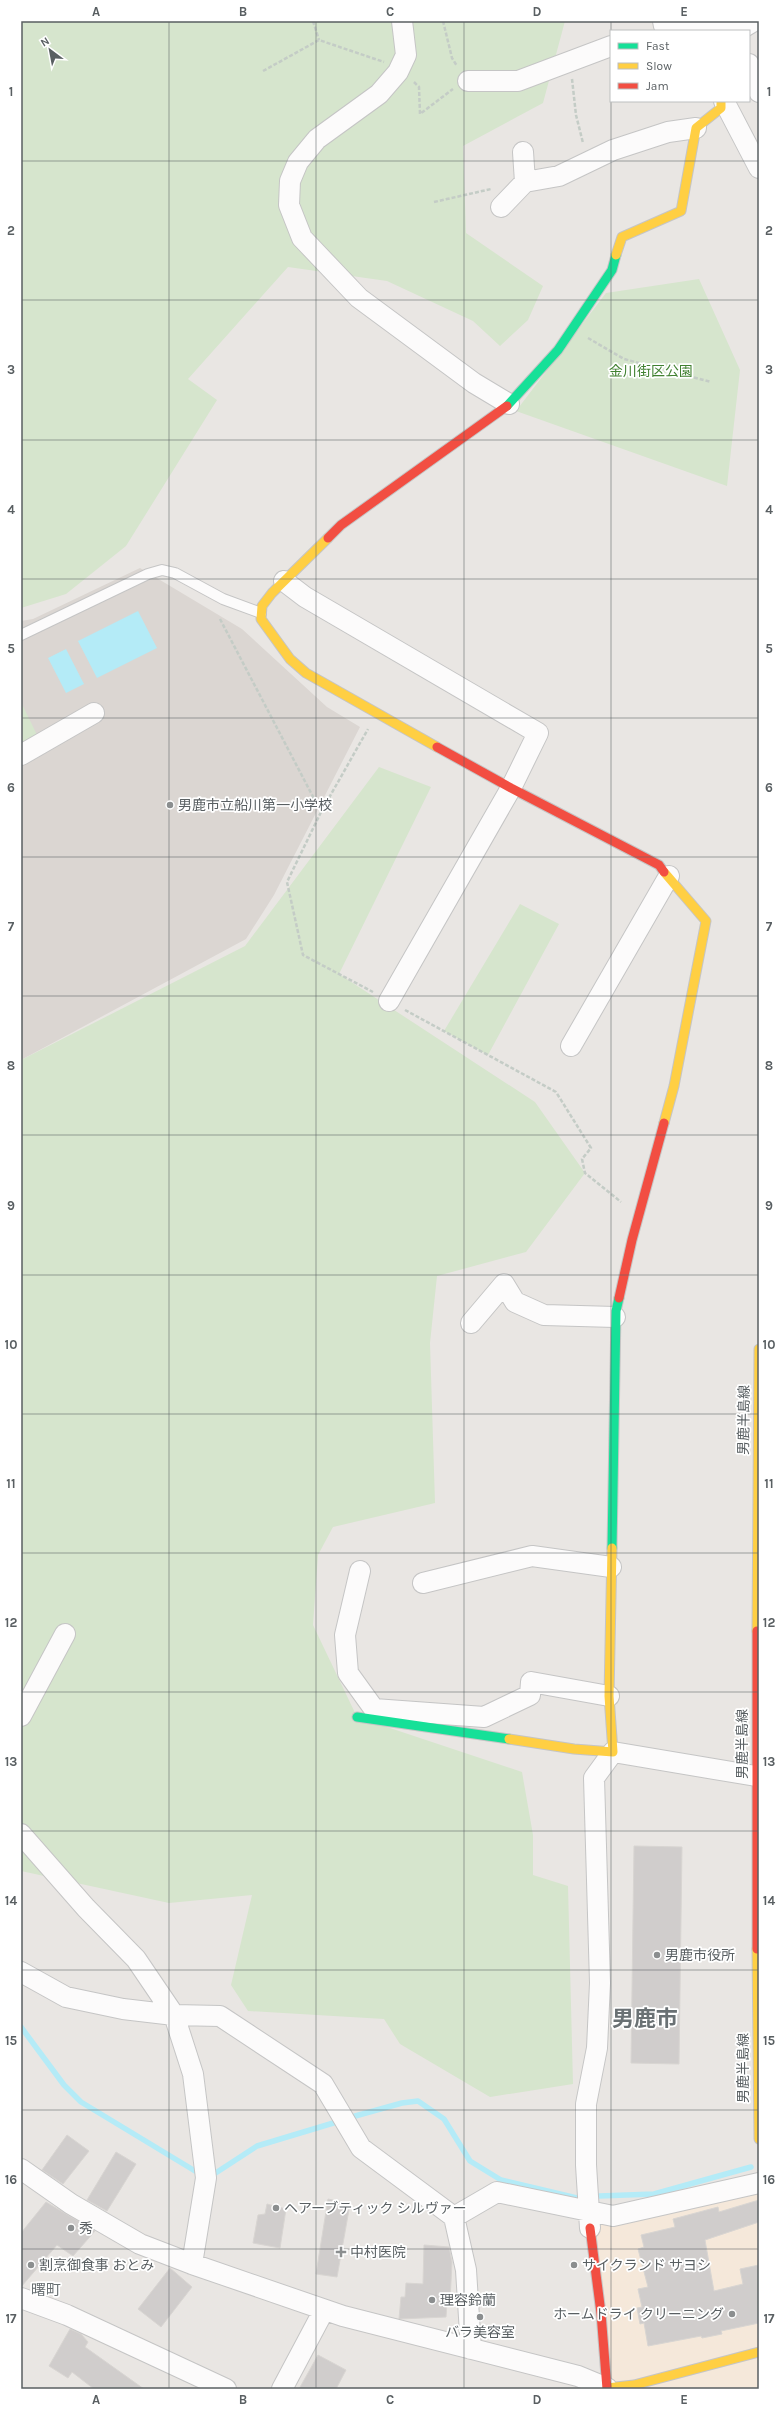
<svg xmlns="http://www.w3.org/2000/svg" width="780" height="2410" viewBox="0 0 780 2410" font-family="Karla,'Noto Sans JP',sans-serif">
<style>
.commercial{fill:#f5e8da}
.education{fill:#dbd6d2}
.green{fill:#d6e5cd}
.water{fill:#b4ebf7}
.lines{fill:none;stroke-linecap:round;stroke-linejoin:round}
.stream{stroke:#b4ebf7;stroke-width:5.5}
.building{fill:#d0cdcc;stroke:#d8d5d2}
.lane-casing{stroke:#c5c5c5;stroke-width:12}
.street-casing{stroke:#c5c5c5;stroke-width:22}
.fast-casing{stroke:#c5c5c5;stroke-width:11}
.slow-casing{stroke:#c5c5c5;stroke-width:11}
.jam-casing{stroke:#c5c5c5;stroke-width:11}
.path{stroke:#c4ccc6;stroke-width:2.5;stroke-dasharray:4 2;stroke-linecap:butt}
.lane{stroke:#fcfbfb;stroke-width:10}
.street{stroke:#fcfbfb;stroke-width:20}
.fast{stroke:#16e098;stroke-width:9}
.slow{stroke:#ffcf43;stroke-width:9}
.jam{stroke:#f24e42;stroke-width:9}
.grid{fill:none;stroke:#595f62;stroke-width:1;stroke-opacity:0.55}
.poi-dot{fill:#8b8e8f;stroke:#fff;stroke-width:1.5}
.labels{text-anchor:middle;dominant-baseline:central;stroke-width:3.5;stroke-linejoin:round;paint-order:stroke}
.park-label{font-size:14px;fill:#418131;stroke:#fff}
.poi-label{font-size:14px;fill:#595f62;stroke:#fff;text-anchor:start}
.street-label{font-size:14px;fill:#595f62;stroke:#fff}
.neighbourhood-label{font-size:15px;fill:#6a7174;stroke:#fff}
.town-label{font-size:22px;font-weight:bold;fill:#6a7174;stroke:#fff}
.neatline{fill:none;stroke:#595f62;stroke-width:1.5}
.grid-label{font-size:13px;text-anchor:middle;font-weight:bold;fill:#595f62}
</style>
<rect width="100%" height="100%" fill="#e9e6e3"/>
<path class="commercial" d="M 759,2184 L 759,2389 L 607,2389 L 590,2228 Z"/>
<path class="education" d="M 140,568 L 242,629 L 327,707 L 360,727 L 274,895 L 246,939 L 21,1060 L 21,621 L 33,619 Z"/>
<path class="green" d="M 21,21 L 565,21 L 543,103 L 463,146 L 466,233 L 543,286 L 528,320 L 500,346 L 473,321 L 387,281 L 288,267 L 188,379 L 217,400 L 126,546 L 66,594 L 21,608 Z
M 699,279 L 740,370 L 727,486 L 516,411 L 606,293 Z
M 21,702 L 39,739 L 21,748 Z
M 379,767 L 431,787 L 339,974 L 535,1102 L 585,1173 L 526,1252 L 437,1276 L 430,1343 L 435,1503 L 333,1527 L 318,1555 L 313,1625 L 357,1717 L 522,1772 L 533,1835 L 533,1875 L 568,1886 L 573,2084 L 490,2097 L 400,2044 L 384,2019 L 248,2011 L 231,1985 L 252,1895 L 169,1903 L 21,1871 L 21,1060 L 245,946 Z
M 520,904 L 559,924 L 488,1055 L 444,1031 Z"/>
<path class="water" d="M 138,611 L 157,648 L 97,678 L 78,641 Z
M 66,649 L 84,684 L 66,693 L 48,658 Z"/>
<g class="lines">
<path class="stream" d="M 21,2027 L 64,2085 L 81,2102 L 200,2174
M 348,2118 L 402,2103 L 418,2101 L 444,2119 L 470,2161 L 501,2180 L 581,2199
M 211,2176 L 257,2146 L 340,2121
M 599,2196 L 654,2194 L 751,2167"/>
</g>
<path class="building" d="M 634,1846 L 682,1847 L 679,2064 L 631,2063 Z
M 67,2135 L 89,2151 L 63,2184 L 42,2170 Z
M 116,2152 L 136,2164 L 107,2211 L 87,2200 Z
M 328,2199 L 350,2204 L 337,2277 L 316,2274 Z
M 759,2200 L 759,2222 L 705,2240 L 714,2291 L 743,2284 L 740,2269 L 759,2265 L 759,2323 L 721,2331 L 722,2334 L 702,2338 L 701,2336 L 648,2346 L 644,2323 L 640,2324 L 637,2308 L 642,2307 L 638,2289 L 648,2287 L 638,2249 L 644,2247 L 641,2235 L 675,2227 L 673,2219 L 718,2207 L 719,2212 Z
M 46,2202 L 95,2231 L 73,2256 L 57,2245 L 21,2287 L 21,2233 Z
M 267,2204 L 286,2209 L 280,2248 L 253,2243 L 258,2215 L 265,2214 Z
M 424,2245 L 449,2247 L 452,2262 L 450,2301 L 447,2303 L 446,2317 L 399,2319 L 401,2297 L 405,2297 L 406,2283 L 423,2284 Z
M 170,2268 L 192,2287 L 161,2327 L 138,2309 Z
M 70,2329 L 81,2334 L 88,2342 L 85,2347 L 144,2389 L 94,2389 L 72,2372 L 68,2378 L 49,2366 Z
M 318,2355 L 346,2370 L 336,2389 L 299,2389 Z"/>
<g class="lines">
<g class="lane-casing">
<path id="lane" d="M 21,635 L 148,574 L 162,570 L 175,573 L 223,599 L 261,613"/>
</g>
<g class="street-casing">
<path id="street" d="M 402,21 L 406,55 L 398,72 L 379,94 L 317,139 L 298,162 L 290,181 L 289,205 L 302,238 L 359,298 L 474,383 L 509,404
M 663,21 L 664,26 L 709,22 L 730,31
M 732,31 L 739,30 L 754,21
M 749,64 L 759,92
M 468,81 L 518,81 L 611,46
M 724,101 L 759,168
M 523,152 L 525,182 L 559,176 L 613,150 L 668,132 L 696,128
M 501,207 L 525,182
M 284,581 L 305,597 L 538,733 L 511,788 L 389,1001
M 21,755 L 94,713
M 571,1046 L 669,876
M 471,1323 L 504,1284 L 515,1302 L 544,1315 L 615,1317
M 360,1571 L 345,1635 L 348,1673 L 374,1709 L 484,1717 L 530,1695 L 531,1682 L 609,1696
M 423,1583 L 532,1556 L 611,1567
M 21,1716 L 65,1634
M 21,1834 L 86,1908 L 136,1959 L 174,2015 L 193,2074 L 206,2178 L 192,2264
M 21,1972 L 66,1997 L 123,2009 L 174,2015 L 220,2016 L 323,2084 L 361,2148 L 454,2217 L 466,2270 L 471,2349
M 21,2169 L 71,2204 L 140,2244 L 192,2264 L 343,2316 L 578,2376 L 607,2388
M 454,2217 L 497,2192 L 613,2216 L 759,2183
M 590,2228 L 586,2165 L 586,2104 L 597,2048 L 600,1983 L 594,1778 L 613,1752 L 756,1776
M 21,2298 L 67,2315 L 226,2389
M 282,2389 L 324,2310"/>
</g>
<g class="fast-casing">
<path id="fast" d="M 507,406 L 558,350 L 612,270 L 616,255
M 612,1548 L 616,1311 L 619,1298
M 357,1717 L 509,1739"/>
</g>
<g class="slow-casing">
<path id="slow" d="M 616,255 L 622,237 L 681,211 L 696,128 L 721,108 L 721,101
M 328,538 L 272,593 L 262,606 L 261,619 L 290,659 L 306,673 L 437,747
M 664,1123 L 674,1086 L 706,921 L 664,872
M 757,1631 L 759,1349
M 509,1739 L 574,1749 L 613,1752 L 609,1696 L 612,1548
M 757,1949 L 759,2139
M 607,2388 L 634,2385 L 759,2352"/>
</g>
<g class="jam-casing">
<path id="jam" d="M 328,538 L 341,525 L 507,406
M 437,747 L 511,788 L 659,865 L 664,872
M 619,1298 L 632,1240 L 664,1123
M 757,1631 L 757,1949
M 590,2228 L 601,2313 L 607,2389"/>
</g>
<path class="path" d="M 313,21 L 319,40
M 443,21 L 452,58 L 457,66
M 263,71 L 319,40 L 384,62
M 572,79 L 576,115 L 583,143
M 414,82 L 419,87 L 420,114 L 453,89
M 434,202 L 491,189
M 588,338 L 624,359 L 711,382
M 220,619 L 321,812 L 368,729
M 321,812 L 287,882 L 303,955 L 373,992
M 405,1010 L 556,1092 L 591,1148 L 582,1159 L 585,1173 L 621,1202"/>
<use href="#lane" class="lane"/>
<use href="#street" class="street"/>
<use href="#fast" class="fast"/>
<use href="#slow" class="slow"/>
<use href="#jam" class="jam"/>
</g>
<path class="grid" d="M 169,21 L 169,2389M 316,21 L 316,2389M 464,21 L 464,2389M 611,21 L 611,2389M 21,161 L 759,161M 21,300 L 759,300M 21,440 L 759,440M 21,579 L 759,579M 21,718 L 759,718M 21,857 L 759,857M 21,996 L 759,996M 21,1135 L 759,1135M 21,1275 L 759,1275M 21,1414 L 759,1414M 21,1553 L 759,1553M 21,1692 L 759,1692M 21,1831 L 759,1831M 21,1970 L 759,1970M 21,2110 L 759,2110M 21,2249 L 759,2249"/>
<g class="poi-dot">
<circle cx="170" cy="805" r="4"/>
<circle cx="657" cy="1955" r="4"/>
<circle cx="276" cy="2208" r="4"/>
<circle cx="71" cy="2228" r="4"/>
<path d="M339 2246h4v4h4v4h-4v4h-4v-4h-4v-4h4z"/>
<circle cx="31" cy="2265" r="4"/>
<circle cx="574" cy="2265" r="4"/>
<circle cx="432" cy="2300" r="4"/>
<circle cx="732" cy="2314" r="4"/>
<circle cx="480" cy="2317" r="4"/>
</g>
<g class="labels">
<g class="park-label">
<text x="651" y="371">金川街区公園</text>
</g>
<g class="poi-label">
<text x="178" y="805">男鹿市立船川第一小学校</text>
<text x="665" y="1955">男鹿市役所</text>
<text x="284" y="2208">ヘアーブティック シルヴァー</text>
<text x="79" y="2228">秀</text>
<text x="350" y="2252">中村医院</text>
<text x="39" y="2265">割烹御食事 おとみ</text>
<text x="582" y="2265">サイクランド サヨシ</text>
<text x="440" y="2300">理容鈴蘭</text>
<text x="724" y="2314" text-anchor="end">ホームドライ クリーニング</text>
<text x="480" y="2332" text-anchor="middle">バラ美容室</text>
</g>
<g class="street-label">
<text transform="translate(744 1420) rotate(-89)">男鹿半島線</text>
<text transform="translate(742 1744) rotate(-90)">男鹿半島線</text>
<text transform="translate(743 2068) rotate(-90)">男鹿半島線</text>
</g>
<g class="neighbourhood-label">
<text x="46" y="2290">曙町</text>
</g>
<g class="town-label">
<text x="645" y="2019">男鹿市</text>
</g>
</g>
<rect width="780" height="2410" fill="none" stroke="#ffffff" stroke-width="44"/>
<rect x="610" y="30" width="140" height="72" fill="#ffffff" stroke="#bdbfc0"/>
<rect x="618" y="43" width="20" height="6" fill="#16e098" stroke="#bdbfc0"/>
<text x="646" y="50" font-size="12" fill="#595f62">Fast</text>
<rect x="618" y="63" width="20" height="6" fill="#ffcf43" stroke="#bdbfc0"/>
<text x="646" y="70" font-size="12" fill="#595f62">Slow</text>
<rect x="618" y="83" width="20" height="6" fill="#f24e42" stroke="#bdbfc0"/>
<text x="646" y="90" font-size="12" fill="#595f62">Jam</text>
<g transform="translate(50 50) rotate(328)" stroke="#ffffff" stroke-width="3" paint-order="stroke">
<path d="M0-3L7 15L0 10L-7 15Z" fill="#595f62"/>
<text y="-6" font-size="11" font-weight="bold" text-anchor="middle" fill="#595f62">N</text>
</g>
<rect x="22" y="22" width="736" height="2366" class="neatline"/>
<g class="grid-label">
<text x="96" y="16">A</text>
<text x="243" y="16">B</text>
<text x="390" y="16">C</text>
<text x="537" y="16">D</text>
<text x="684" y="16">E</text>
<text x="11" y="96">1</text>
<text x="769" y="96">1</text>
<text x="11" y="235">2</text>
<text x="769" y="235">2</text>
<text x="11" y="374">3</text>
<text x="769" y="374">3</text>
<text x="11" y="514">4</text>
<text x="769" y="514">4</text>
<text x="11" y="653">5</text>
<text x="769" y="653">5</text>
<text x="11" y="792">6</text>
<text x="769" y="792">6</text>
<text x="11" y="931">7</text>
<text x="769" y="931">7</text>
<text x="11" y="1070">8</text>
<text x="769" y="1070">8</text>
<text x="11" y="1210">9</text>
<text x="769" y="1210">9</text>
<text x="11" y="1349">10</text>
<text x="769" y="1349">10</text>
<text x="11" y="1488">11</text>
<text x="769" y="1488">11</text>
<text x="11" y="1627">12</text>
<text x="769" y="1627">12</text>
<text x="11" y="1766">13</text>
<text x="769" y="1766">13</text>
<text x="11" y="1905">14</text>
<text x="769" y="1905">14</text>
<text x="11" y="2045">15</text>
<text x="769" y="2045">15</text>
<text x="11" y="2184">16</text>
<text x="769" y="2184">16</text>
<text x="11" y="2323">17</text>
<text x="769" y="2323">17</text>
<text x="96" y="2404">A</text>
<text x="243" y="2404">B</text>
<text x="390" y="2404">C</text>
<text x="537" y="2404">D</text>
<text x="684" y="2404">E</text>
</g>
</svg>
